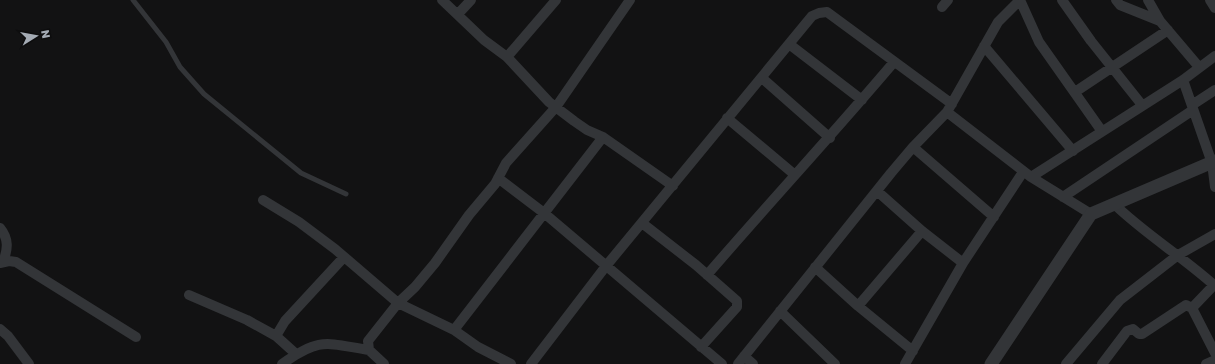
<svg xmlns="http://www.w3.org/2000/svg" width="1215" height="364" viewBox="0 0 1215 364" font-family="'Golos Text',sans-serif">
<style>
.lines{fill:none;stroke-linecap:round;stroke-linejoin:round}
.service{stroke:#333538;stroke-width:5}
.minor{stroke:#333538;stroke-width:10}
.tertiary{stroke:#333538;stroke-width:13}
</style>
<rect width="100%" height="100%" fill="#121213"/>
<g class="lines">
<path class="service" d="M 133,0 L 166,42 L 180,67 L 204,94 L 301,173 L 346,194"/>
<path class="minor" d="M 442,0 L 484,40 L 507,57 L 549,102 L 574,121 L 587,130 L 603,137 L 673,186
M 1020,0 L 998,22 L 947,112 L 1031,177
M 1020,0 L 1039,42 L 1101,130
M 1062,0 L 1091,41 L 1142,105
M 1116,0 L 1120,5 L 1160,21
M 1148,0 L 1160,21 L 1199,67
M 1210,0 L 1215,8
M 942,7 L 948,0
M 458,14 L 471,0
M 789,44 L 862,100
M 984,46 L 1073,151
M 507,57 L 556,0
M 762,78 L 830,138
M 1183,80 L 1212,163 L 1215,187
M 1075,92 L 1168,30
M 1192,105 L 1215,90
M 727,118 L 795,175
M 913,147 L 994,217
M 498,178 L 544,213 L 722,364
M 877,191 L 922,231 L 963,263
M 1063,197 L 1193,110
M 263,200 L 299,222 L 335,249 L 398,303 L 368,341 L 369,350 L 384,364
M 1114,204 C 1145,234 1183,257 1215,286
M 1091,214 L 1031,177 L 1183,80 L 1215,56
M 642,223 L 696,265 L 737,301 L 737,307 L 701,347
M 0,228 C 9,239 8,249 3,262
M 0,263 L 9,261 L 16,262 L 136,337
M 815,267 L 858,306 L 913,351
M 707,275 C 769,203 833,134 894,62
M 189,295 L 247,320 L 276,336 L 296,354
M 858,306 L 922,231
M 1192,308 L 1214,285
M 780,311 L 835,364
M 0,329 L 8,336 L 29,364
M 454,330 L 603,137
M 276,336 L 285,321 L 344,257
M 744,356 L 753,364
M 282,364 C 320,337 325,343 369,350
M 511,364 L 478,347 L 454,330 L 398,303 L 415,287 L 435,263 L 469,215 L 495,184 L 506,163 L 556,107 L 630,0
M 531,364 L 606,266 L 812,16 L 819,13 L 827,12 L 952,104
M 738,364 L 891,173 L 913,147 L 947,112
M 905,364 L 963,263 L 1023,172
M 1066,364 L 1120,300 L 1178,255 L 1215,234
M 1102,364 L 1127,331 L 1133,329 L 1139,334 L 1142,334 L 1186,305 L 1192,308 L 1215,353
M 1206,364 L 1215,360"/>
<path class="tertiary" d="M 991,364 L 1091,214 L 1215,161"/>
</g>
<g transform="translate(36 36) rotate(79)" stroke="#0d0d0e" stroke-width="3" paint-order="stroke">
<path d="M0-3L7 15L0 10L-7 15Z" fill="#a4abb4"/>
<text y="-6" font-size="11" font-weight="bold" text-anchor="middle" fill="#a4abb4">N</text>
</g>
</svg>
